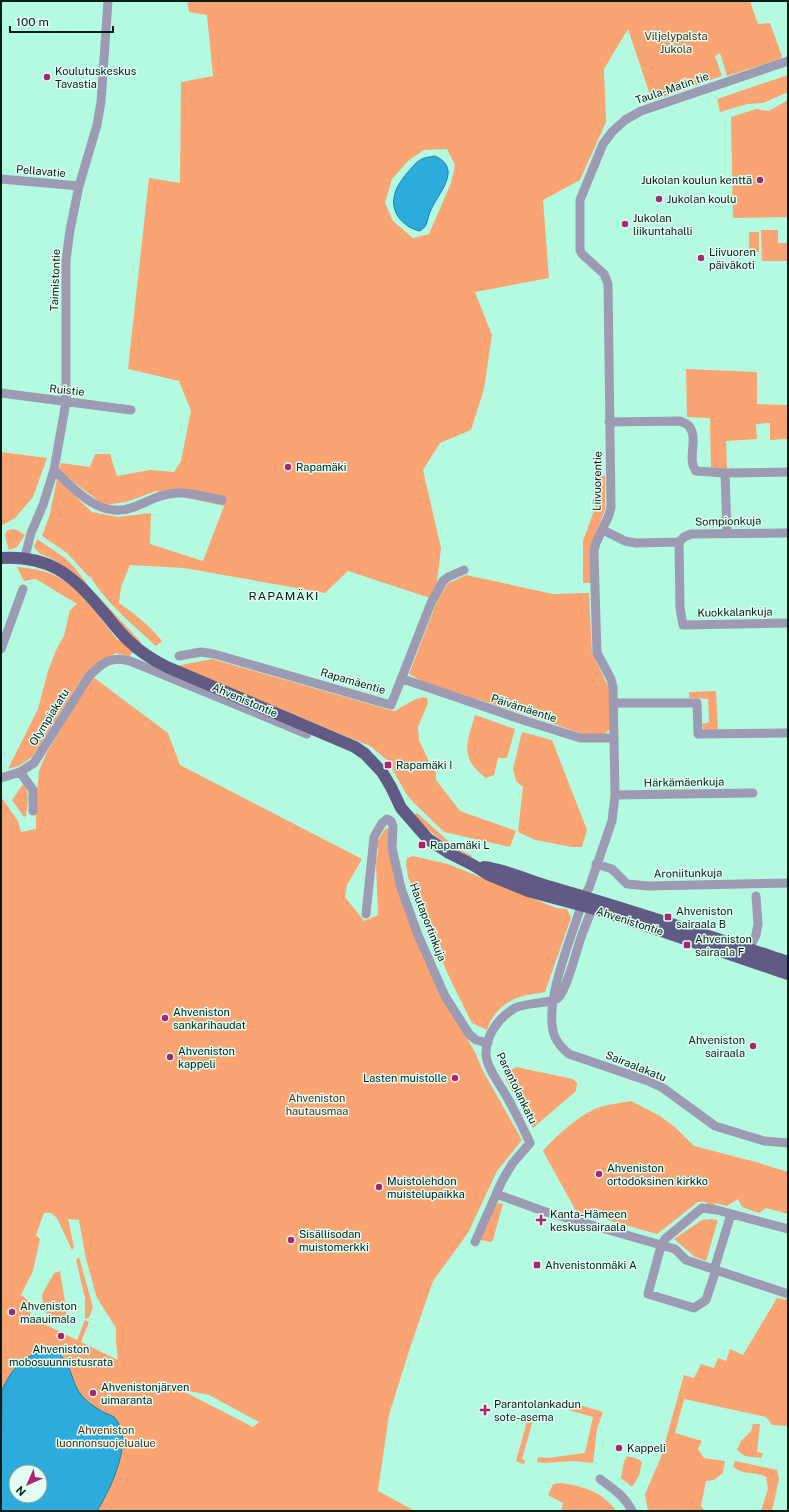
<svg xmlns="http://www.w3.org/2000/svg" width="789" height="1512" viewBox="0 0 789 1512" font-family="'Public Sans',sans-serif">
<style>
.green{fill:#f9a472;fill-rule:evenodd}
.water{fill:#2eabdd;stroke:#2181a1;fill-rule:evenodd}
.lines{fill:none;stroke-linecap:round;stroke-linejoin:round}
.minor{stroke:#9d9bb3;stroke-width:9}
.major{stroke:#615a84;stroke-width:12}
.poi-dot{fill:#a82570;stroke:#e2fdf2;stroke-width:1.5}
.labels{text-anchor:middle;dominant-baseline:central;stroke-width:3;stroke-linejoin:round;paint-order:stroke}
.park-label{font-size:11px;fill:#562a0e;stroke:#e2fdf2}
.poi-label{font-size:11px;fill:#021e16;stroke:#e2fdf2;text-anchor:start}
.street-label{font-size:11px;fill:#021e16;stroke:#e2fdf2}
.neighbourhood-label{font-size:12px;letter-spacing:1px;fill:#021e16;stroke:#e2fdf2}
</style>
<rect width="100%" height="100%" fill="#b3fae1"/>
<path class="green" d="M 187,1 L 750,1 L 758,24 L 770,23 L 782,56 L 780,59 L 727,76 L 720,53 L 715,56 L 722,76 L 652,101 L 628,29 L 604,69 L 606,122 L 580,180 L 543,200 L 549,278 L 475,292 L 492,335 L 484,389 L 471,430 L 440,443 L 423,470 L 441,548 L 437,583 L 430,598 L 348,571 L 325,593 L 184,568 L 130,565 L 121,587 L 119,603 C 135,614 149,625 162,641 L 156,646 C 133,625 106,603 90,576 L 89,577 L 67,553 L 42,536 L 50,514 L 57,479 L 92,512 L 118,517 L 151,513 L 150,544 L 203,561 L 224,506 L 156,491 L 126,502 L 104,505 L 59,471 L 61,463 L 90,467 L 95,454 L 110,454 L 117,476 L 150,470 L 174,472 L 181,461 L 191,411 L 179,381 L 128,369 L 149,178 L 180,183 L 181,82 L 213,76 L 207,15 L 189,12 ZM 447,149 L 455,165 L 451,183 L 429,234 L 413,238 L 393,221 L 385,203 L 392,179 L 409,160 L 424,150 Z
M 788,75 L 788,92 L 763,103 L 747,104 L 720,112 L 717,99 Z
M 788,100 L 788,217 L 733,218 L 731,117 L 756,109 L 769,111 Z
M 761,230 L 778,230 L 778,243 L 788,243 L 788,261 L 762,261 Z
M 749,232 L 759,232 L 759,252 L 749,252 Z
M 686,369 L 757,372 L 757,404 L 787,405 L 787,439 L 770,440 L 770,423 L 756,424 L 757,439 L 726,441 L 727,469 L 711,468 L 710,418 L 687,417 Z
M 1,452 L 47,458 L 33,497 L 15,518 L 1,526 Z
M 599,474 L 605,476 L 605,510 L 594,538 L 591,583 L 583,583 L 583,541 L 596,505 Z
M 13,529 L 17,530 L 25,535 L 17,547 L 9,550 L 5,536 L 6,532 L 9,530 Z
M 37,539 L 65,558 L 75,568 L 91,589 L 141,642 L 140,644 L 125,629 L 75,574 L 56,561 L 39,553 L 34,547 Z
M 17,567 C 30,568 44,570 56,576 C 80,588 100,619 118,640 L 120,640 L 133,652 L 129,657 L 116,653 L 100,662 L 84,675 L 32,757 L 19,766 L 8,769 L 38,709 L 48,671 L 56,650 L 64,636 L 70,610 L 77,604 L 36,579 L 24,581 Z
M 466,575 L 553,594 L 589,593 L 592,653 L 609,688 L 610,729 L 605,734 L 582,734 L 546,721 L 425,683 L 409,674 L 436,604 L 447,584 Z
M 212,659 L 394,711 C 403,707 419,694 427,698 L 428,703 L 418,727 L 419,740 L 431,766 L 436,772 L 436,780 L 460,811 L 516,831 L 510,847 L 444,832 L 413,802 L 407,795 L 387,760 L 370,746 L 176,666 Z
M 93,677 L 168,733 L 180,765 L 362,859 L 347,885 L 345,897 L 364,921 L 378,915 L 376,863 L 378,850 L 377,842 L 386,828 L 391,830 L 388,843 L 392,860 L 443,997 L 475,1052 L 482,1069 L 522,1140 L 497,1171 L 468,1233 L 433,1281 L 410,1348 L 389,1415 L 378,1491 L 415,1511 L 1,1511 L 1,797 L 18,821 L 21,832 L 36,829 L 36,803 L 39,771 L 46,754 L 85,688 ZM 44,1213 L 51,1213 L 57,1218 L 72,1250 L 74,1247 L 68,1219 L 79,1220 L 86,1259 L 97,1298 L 116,1328 L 116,1341 L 118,1360 L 81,1342 L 89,1322 L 85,1320 L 77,1340 L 30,1317 C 31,1307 30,1300 21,1295 L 33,1271 L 40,1239 L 36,1235 ZM 179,1389 L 209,1395 L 259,1422 L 253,1427 ZM 16,1472 L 40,1472 L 40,1496 L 16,1496 Z
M 716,691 L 718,731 L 704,730 L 702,724 L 709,722 L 708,699 L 689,698 L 689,692 Z
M 475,715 L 515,729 L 507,758 L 498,758 L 494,775 L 486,778 C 459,758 467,743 475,715 Z
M 522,732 L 552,740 L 587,830 L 582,847 L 572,847 L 535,840 L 518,832 L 523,787 L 516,781 L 513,769 Z
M 23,784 C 31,792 27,806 26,816 L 24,817 L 12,800 Z
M 417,813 L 455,847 L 472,856 L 471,858 C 448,846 430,834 414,815 Z
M 413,856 L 448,864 L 556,908 L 567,909 L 571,918 L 545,992 C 537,994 528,994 520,997 C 505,1001 491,1015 487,1030 L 472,1023 L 451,981 L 424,920 L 418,900 L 408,877 L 406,864 L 407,858 Z
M 516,1067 L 573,1079 L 577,1083 L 576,1091 L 533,1128 L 506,1080 L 508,1072 Z
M 631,1101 L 660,1116 L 676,1128 L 694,1146 L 756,1162 L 788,1172 L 788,1214 L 766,1208 L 759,1213 L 742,1207 L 738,1199 L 727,1206 L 715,1203 L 714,1207 L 707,1206 L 707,1202 L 698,1202 L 657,1234 L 576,1211 L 543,1151 C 557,1135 580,1114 600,1107 C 610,1104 621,1103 631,1101 Z
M 499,1203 L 503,1204 L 493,1240 L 491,1242 L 481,1240 L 481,1239 L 495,1205 Z
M 710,1219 L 718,1220 L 706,1261 L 695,1257 L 674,1239 L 702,1220 Z
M 79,1257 L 93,1307 L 89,1318 L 85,1319 L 85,1298 L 76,1260 Z
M 60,1271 L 67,1315 L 71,1316 L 71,1320 C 57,1330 47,1319 44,1306 C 43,1303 42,1299 42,1296 C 43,1291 51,1279 54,1273 Z
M 777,1298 L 788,1300 L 788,1426 L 772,1425 L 766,1417 L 684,1399 L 675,1433 L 702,1441 L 698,1449 L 704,1458 L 725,1461 L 723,1473 L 714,1480 L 706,1481 L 701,1506 L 705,1511 L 648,1511 L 645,1494 L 661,1457 L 684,1375 L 694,1378 L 701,1364 L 714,1368 L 718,1358 L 726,1361 L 730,1349 L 743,1355 Z
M 570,1402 L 603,1412 L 597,1429 L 593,1463 L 574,1461 L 545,1463 L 537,1462 L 538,1457 L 547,1458 L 585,1453 L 593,1417 L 569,1410 Z
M 528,1418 L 533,1420 L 522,1459 L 525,1460 L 524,1464 L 520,1463 L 516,1461 Z
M 753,1424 L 760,1424 L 757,1452 L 763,1453 L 761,1458 L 745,1456 L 737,1450 L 741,1441 L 751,1431 Z
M 627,1456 L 638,1459 L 642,1462 L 639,1476 L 632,1487 L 621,1478 L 624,1461 Z
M 735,1461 L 777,1470 L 779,1479 L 772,1511 L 761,1511 L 768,1489 L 766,1477 C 756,1471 742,1476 733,1466 Z
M 562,1483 C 585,1487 600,1491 615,1509 L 614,1511 L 561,1511 L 563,1503 L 548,1495 L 553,1484 Z"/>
<path class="water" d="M 435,156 C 464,169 437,194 430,212 C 427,220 428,226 420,231 C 405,228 391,214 394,198 C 395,188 401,181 407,173 C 411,169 415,163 420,160 C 425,157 430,157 435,156 Z
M 45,1351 C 48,1352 53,1352 57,1353 C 69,1358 72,1381 79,1392 C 85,1401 96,1408 105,1413 C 108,1414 111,1415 114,1417 C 136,1438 110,1490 97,1511 L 1,1511 L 2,1390 C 11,1370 22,1356 45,1351 ZM 16,1472 L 40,1472 L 40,1496 L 16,1496 Z"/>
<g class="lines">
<path class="minor" d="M 1,179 L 79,186
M 1,393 L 131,410
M 609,422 L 680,421 C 682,422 686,423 688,425 C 700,437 686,459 696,471 L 725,473 L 788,472
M 54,470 C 76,491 101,520 134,507 C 150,501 159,494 177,493 C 192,492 208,498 222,500
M 725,473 L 727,533
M 603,530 L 625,541 L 636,543 L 679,542 L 684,537 L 691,534 L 788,533
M 679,542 L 680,608 L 683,625 L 788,623
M 25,557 L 31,533 L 43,505 L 54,470 L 66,402 L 66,260 L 70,230 L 79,186 L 97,125 L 101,102 L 108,1
M 1,649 L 23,589
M 179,656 L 201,652 L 214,654 L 391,705 L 431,603 L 443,581 L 448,577 L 464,570
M 403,679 L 523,720 L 580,738 L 614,738
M 614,703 L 697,703 L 698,734 L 788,733
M 20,772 L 33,790 L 33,811
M 1,778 L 20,772 L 34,763 L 89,676 C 102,664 110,655 130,661 L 307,734
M 615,795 L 753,793
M 596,864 L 612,869 L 627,884 L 648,886 L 788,883
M 583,897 L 589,888 L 612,821 L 615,795 L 613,687 L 611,679 L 597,653 L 595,589 L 594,551 L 596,543 L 609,515 L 611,507 L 608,284 L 604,274 L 582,254 L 580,250 L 580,200 L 603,144 L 612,132 L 625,120 L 641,111 L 788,61
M 581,906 C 571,939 542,1006 555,1037 C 558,1044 563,1049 569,1054 L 648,1081 L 663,1088 L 715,1126 L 764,1141 L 788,1143
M 366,914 L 374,837 L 382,823 L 387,819 L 391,821 L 393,826 L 392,848 L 401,888 L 418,935 L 445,996 L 469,1034 L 476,1040 L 488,1043
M 746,955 L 756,935 L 758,924 L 756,896
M 496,1194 L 546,1212 L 675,1249 L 686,1260 L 788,1294
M 475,1242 L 502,1181 L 512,1164 L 530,1143 C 523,1128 516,1113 508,1099 C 502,1087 487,1069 486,1055 C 485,1036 499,1017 515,1008 C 527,1002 553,1004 559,997 C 568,987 577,947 583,932 C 586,924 589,917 592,909
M 714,1270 L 731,1214
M 716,1270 L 706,1300 L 694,1308 L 648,1294 L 661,1246 L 665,1239 L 702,1208 L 717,1210 L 788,1229
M 600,1479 C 613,1489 625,1496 632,1511"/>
<path class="major" d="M 1,558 C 48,555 72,574 100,608 C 110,619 118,631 129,641 C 140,652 153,660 167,667 L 355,747 L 365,754 L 382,772 L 391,787 L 401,808 L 428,839 L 449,853 L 473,865 L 489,875 L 528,891 L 606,912 L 788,974
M 484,867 C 507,870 529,881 551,887 C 631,910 709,936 788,962"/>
</g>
<g class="poi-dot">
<circle cx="47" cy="77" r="4"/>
<circle cx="760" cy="180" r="4"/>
<circle cx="659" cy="199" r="4"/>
<circle cx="625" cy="224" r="4"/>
<circle cx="701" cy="258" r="4"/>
<circle cx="288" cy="467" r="4"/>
<rect x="384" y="761" width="8" height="8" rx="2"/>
<rect x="418" y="841" width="8" height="8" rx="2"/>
<rect x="664" y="913" width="8" height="8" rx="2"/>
<rect x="683" y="941" width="8" height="8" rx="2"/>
<circle cx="165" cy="1018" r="4"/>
<circle cx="753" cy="1046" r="4"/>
<circle cx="170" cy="1057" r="4"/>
<circle cx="455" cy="1078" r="4"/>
<circle cx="599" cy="1174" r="4"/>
<circle cx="379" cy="1187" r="4"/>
<path d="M539 1214h4v4h4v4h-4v4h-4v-4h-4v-4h4z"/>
<circle cx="291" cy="1240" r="4"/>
<rect x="533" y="1261" width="8" height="8" rx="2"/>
<circle cx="12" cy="1312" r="4"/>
<circle cx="61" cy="1336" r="4"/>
<circle cx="93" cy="1393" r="4"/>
<path d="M483 1404h4v4h4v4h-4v4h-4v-4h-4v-4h4z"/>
<circle cx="619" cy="1448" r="4"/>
</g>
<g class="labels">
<g class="park-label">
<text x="676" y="36">Viljelypalsta<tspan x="676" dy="13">Jukola</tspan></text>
<text x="317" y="1098">Ahveniston<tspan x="317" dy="13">hautausmaa</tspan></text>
<text x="106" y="1430">Ahveniston<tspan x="106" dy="13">luonnonsuojelualue</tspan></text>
</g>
<g class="poi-label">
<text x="55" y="71">Koulutuskeskus<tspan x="55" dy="13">Tavastia</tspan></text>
<text x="752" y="180" text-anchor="end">Jukolan koulun kenttä</text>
<text x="667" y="199">Jukolan koulu</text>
<text x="633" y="218">Jukolan<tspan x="633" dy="13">liikuntahalli</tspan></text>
<text x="709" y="252">Liivuoren<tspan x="709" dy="13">päiväkoti</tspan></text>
<text x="296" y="467">Rapamäki</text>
<text x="396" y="765">Rapamäki I</text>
<text x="430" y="845">Rapamäki L</text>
<text x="676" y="911">Ahveniston<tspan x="676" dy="13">sairaala B</tspan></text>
<text x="695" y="939">Ahveniston<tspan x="695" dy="13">sairaala F</tspan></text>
<text x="173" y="1012">Ahveniston<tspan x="173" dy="13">sankarihaudat</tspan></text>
<text x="745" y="1040" text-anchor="end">Ahveniston<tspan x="745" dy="13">sairaala</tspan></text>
<text x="178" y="1051">Ahveniston<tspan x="178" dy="13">kappeli</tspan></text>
<text x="447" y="1078" text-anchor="end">Lasten muistolle</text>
<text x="607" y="1168">Ahveniston<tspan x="607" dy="13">ortodoksinen kirkko</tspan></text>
<text x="387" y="1181">Muistolehdon<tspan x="387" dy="13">muistelupaikka</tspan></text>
<text x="550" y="1214">Kanta-Hämeen<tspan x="550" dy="13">keskussairaala</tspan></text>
<text x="299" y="1234">Sisällisodan<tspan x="299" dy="13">muistomerkki</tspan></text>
<text x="545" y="1265">Ahvenistonmäki A</text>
<text x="20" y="1306">Ahveniston<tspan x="20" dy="13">maauimala</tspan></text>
<text x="61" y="1349" text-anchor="middle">Ahveniston<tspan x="61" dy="13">mobosuunnistusrata</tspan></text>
<text x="101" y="1387">Ahvenistonjärven<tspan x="101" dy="13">uimaranta</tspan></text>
<text x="494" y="1404">Parantolankadun<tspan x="494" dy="13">sote-asema</tspan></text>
<text x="627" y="1448">Kappeli</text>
</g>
<g class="street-label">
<text transform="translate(672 88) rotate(-19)">Taula-Matin tie</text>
<text transform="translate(41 171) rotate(5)">Pellavatie</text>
<text transform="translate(55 280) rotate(-88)">Taimistontie</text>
<text transform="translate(67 390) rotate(6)">Ruistie</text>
<text transform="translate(597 481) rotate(-89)">Liivuorentie</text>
<text transform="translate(728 521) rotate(-1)">Sompionkuja</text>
<text transform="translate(735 612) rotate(-1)">Kuokkalankuja</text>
<text transform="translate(353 681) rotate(16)">Rapamäentie</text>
<text transform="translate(245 700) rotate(23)">Ahvenistontie</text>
<text transform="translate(524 708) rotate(18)">Päivämäentie</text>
<text transform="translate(49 717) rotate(-58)">Olympiakatu</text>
<text transform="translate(684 782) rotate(-1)">Härkämäenkuja</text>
<text transform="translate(688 873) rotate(-1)">Aroniitunkuja</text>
<text transform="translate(630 921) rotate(18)">Ahvenistontie</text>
<text transform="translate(428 922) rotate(69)">Hautaportinkuja</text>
<text transform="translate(636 1066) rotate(22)">Sairaalakatu</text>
<text transform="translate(517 1088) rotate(64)">Parantolankatu</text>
</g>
<g class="neighbourhood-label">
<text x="284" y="596">RAPAMÄKI</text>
</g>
</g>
<rect width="789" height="1512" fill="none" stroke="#021e16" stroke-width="4"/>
<g transform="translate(28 1484) rotate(225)"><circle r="19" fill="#e2fdf2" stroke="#88a49a"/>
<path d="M0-3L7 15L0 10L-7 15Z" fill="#a82570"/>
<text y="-6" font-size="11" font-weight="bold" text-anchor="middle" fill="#021e16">N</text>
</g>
<path d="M10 26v6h103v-6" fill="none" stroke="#021e16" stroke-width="2"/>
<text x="16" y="26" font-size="12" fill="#021e16" stroke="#e2fdf2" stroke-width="3" paint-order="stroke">100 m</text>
</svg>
